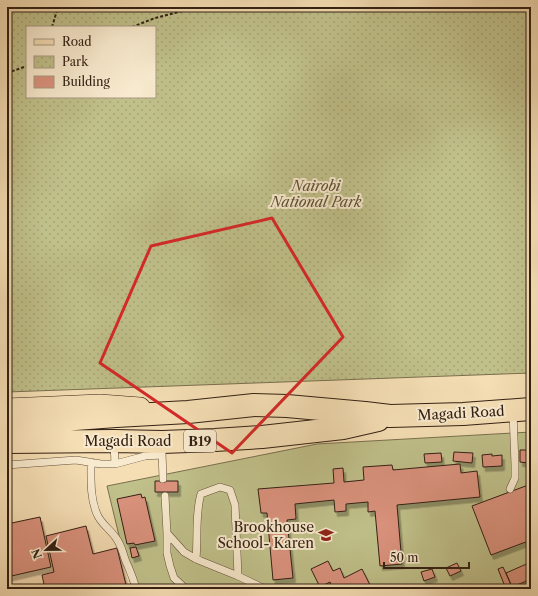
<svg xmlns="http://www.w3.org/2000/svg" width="538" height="596" viewBox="0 0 538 596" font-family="'Libre Caslon Text',serif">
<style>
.grass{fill:#c0c08a;stroke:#7a704f}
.park{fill:url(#park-dots);stroke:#7a704f;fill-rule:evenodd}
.building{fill:#da927d;stroke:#332014;filter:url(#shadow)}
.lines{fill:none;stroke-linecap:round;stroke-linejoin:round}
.service-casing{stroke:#64503c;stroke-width:8}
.primary-casing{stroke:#332014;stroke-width:22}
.trunk-casing{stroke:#332014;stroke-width:24}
.path{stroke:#332014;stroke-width:2;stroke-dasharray:3 2;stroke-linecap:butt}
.service{stroke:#f8eace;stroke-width:7}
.primary{stroke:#f5deb4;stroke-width:21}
.trunk{stroke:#f5deb4;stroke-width:22}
.marked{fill:none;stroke:#d62828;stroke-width:3;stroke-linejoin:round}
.labels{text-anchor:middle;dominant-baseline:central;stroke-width:4;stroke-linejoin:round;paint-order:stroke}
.shield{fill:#f8eace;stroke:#6e5d4c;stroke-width:1}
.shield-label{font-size:13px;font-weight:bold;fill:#332014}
.park-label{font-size:14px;font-style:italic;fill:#5d5037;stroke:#f8eace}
.street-label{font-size:14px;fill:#332014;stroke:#f8eace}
.poi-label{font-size:14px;fill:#332014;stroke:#f8eace;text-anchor:end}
</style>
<defs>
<pattern id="park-dots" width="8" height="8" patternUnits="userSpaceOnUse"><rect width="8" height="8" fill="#c0c08a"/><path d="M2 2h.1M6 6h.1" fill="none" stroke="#a5a576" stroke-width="1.8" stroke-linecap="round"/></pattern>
<filter id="shadow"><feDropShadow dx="2.5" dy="4.5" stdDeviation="0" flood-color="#0004"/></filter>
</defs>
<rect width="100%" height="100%" fill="#f5deb4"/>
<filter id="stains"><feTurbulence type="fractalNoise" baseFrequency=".005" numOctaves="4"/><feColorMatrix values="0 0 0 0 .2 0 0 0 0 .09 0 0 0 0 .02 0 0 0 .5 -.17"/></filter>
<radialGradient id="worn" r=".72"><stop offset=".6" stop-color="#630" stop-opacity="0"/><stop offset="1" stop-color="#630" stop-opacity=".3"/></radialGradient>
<path class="grass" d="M 531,432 L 531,589 L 132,589 L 107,486 L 317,444 Z"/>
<path class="park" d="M 7,7 L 531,7 L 531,373 L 7,392 ZM 27,27 L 155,27 L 155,97 L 27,97 Z"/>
<path class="building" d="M 520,450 L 528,450 L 528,463 L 520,462 Z
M 454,452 L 473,453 L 472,463 L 453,461 Z
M 441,453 L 442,462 L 425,463 L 424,454 Z
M 492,454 L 492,456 L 502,455 L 502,466 L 483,467 L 482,455 Z
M 460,464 L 461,473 L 477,471 L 480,497 L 397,505 L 402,564 L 380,566 L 375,511 L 368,512 L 368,502 L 346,504 L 346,511 L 335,512 L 334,500 L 295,504 L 296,519 L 287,520 L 293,578 L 273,580 L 267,513 L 261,513 L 258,489 L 334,483 L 333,469 L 343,468 L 344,482 L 364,480 L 363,467 L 392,465 L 393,470 Z
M 155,481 L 178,481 L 178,492 L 155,492 Z
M 531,484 L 531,540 L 491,555 L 472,506 Z
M 141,494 L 142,498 L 145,497 L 155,541 L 135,545 L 134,543 L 127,544 L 117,499 Z
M 40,517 L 51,567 L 7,577 L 7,524 Z
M 86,526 L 93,554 L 117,548 L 127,589 L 45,589 L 42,575 L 54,572 L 46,536 Z
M 136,547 L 139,556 L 132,558 L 130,548 Z
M 328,561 L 333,571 L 340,568 L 344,578 L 362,569 L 371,587 L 367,589 L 333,589 L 330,582 L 320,587 L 311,569 Z
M 531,562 L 531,579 L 512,587 L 506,573 Z
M 457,563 L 461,571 L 450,576 L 446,568 Z
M 503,567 L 513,589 L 506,589 L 498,569 Z
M 432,569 L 435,577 L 424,581 L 421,572 Z"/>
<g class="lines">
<g class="service-casing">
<path id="service" d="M 114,444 L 115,464
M 162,452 L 163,479
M 91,462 C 91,479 90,498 97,514 C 101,524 110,529 116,538 C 123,547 123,557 128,566 C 131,574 134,580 136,589
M 7,465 L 76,460 L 101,464 L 115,464 L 145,456 L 162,455
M 510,489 L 515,478 L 515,465 L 513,412
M 165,496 L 167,533 L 167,553 L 170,566 L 174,578 L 186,589
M 167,533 L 184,552 L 196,559 L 238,576 L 265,589
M 196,559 C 198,538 195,513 201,494 L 220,487 L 230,490 L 235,505 L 238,576"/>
</g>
<g class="primary-casing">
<path id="primary" d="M 7,409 L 100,405 L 140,408"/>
</g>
<g class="trunk-casing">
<path id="trunk" d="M 7,424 L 116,416 L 188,412 L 254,405 L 287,406 L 365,413 L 390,416 L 463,414 L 531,409
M 7,442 L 114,441 L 162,442 L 215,440 L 262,437 L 343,428 L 378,420"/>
</g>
<path class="path" d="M 52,27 L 58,7
M 132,27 L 155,18 L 198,7
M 7,73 L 27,66"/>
<use href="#service" class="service"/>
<use href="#primary" class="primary"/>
<use href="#trunk" class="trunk"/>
</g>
<path class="marked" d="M 272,218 L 343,337 L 232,453 L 100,363 L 151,246 Z"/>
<defs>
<g id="school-bare" transform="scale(1.2)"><path d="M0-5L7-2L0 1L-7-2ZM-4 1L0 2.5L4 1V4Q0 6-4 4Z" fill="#8f2418" stroke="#f8eace" stroke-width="2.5" paint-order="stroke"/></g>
</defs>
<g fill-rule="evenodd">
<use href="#school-bare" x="326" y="535"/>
</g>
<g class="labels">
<rect class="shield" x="184" y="430" width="32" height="22" rx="3"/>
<g class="shield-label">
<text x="200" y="441">B19</text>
</g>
<g class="park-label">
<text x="316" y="186">Nairobi<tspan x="316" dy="16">National Park</tspan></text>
</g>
<g class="street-label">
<text transform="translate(461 413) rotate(-3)">Magadi Road</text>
<text x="128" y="441">Magadi Road</text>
</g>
<g class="poi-label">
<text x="314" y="527">Brookhouse<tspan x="314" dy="16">School- Karen</tspan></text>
</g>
</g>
<rect width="538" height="596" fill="none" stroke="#f5deb4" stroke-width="24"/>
<rect x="8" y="8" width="522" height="580" fill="none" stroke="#332014" stroke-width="2"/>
<rect x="12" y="12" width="514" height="572" fill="none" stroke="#332014"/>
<rect x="26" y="26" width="130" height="72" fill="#f8eace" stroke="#a99984"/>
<rect x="34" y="39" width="20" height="6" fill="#f5deb4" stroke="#a99984"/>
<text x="62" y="46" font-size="12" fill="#332014">Road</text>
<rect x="34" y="56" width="20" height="12" fill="url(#park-dots)" stroke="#a99984"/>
<text x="62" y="66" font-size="12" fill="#332014">Park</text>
<rect x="34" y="76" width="20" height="12" fill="#da927d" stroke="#a99984"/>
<text x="62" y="86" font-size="12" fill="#332014">Building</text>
<g transform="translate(46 550) rotate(248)" stroke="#f8eace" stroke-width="3" paint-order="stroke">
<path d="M0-3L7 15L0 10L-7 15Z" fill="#332014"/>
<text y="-6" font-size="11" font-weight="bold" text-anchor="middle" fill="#332014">N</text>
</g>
<path d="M384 562v6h85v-6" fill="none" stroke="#332014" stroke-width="2"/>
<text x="390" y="562" font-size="12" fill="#332014" stroke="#f8eace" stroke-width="3" paint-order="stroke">50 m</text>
<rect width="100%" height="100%" filter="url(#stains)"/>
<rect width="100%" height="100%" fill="url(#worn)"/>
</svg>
